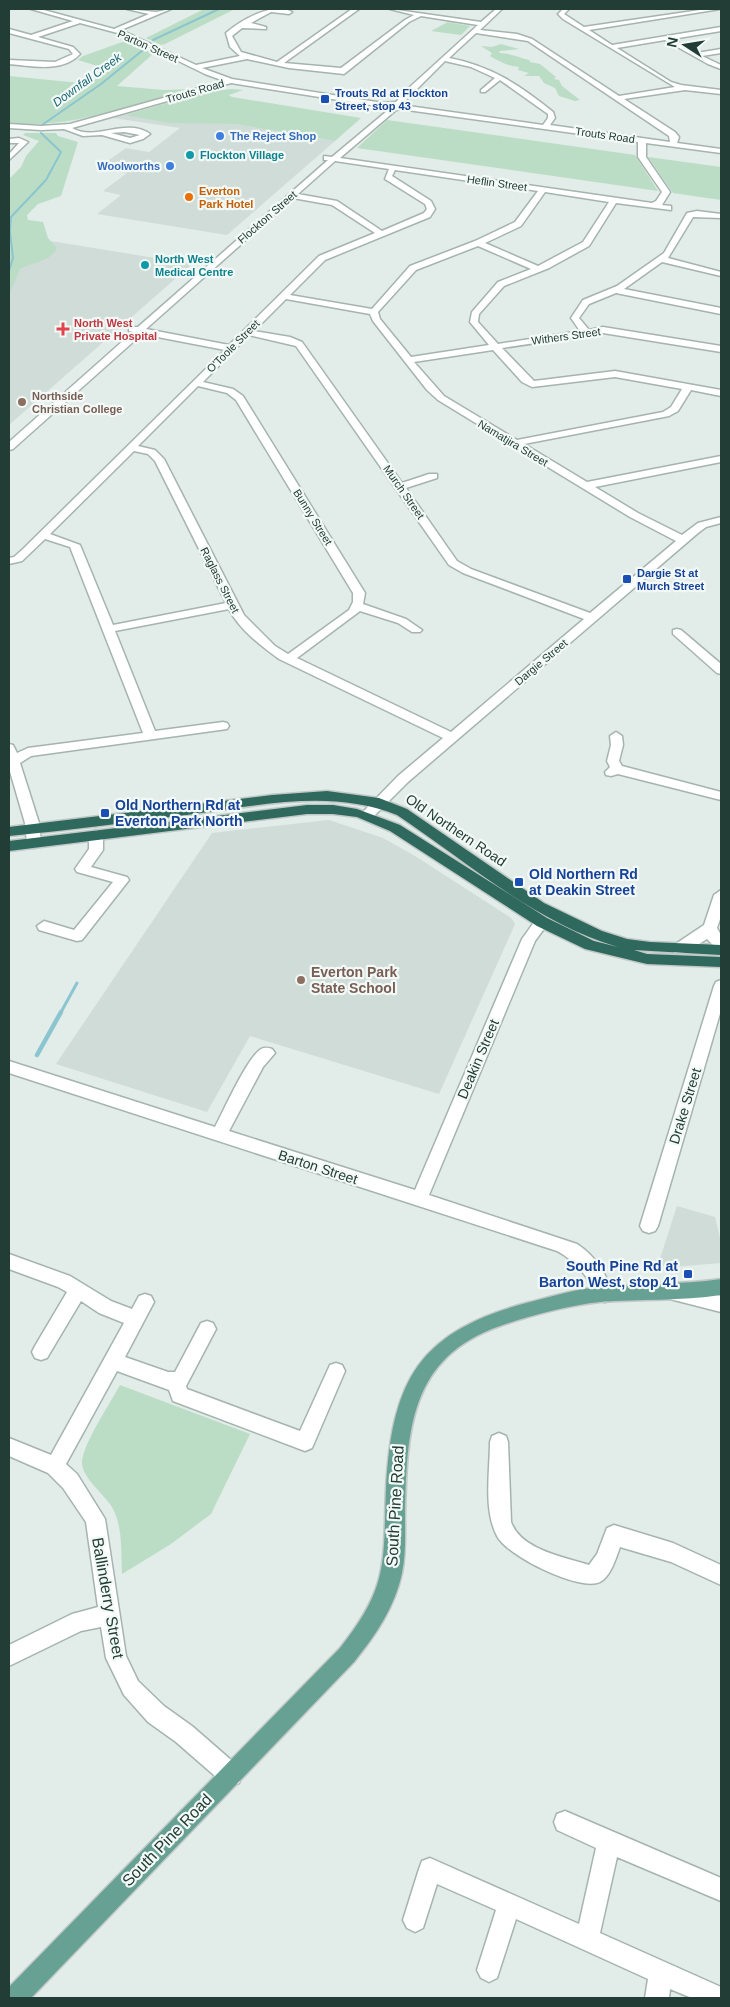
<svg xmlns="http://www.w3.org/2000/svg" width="730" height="2007" viewBox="0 0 730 2007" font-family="Arial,sans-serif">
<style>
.built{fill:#d0dcd7}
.green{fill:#bbddc5}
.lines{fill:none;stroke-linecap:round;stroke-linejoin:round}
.stream-far2{stroke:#8bc5d0;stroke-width:2}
.stream-far1{stroke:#8bc5d0;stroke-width:3}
.stream{stroke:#8bc5d0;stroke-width:4.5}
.minor-casing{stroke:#a5b4af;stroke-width:3}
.major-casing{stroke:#c1c9c7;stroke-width:3}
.highway-casing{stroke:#c1c9c7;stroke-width:3}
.minor{fill:#fff;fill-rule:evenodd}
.major{fill:#67a193;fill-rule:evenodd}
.highway{fill:#2f685d;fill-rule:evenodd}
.transit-dot{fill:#1a4fb4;stroke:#f3f9f6;stroke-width:2}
.shop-dot{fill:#3f7fe0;stroke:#f3f9f6;stroke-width:2}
.culture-dot{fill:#0f9aa8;stroke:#f3f9f6;stroke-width:2}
.food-dot{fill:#e8710a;stroke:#f3f9f6;stroke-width:2}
.health-dot{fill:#e0444e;stroke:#f3f9f6;stroke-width:2}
.education-dot{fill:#8d6e63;stroke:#f3f9f6;stroke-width:2}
.labels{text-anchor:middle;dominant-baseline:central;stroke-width:4.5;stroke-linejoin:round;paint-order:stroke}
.far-street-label{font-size:11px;fill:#223d36;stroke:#f3f9f6}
.far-transit-label{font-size:11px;font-weight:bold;fill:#164399;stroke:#f3f9f6;text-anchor:start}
.far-shop-label{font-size:11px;font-weight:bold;fill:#366cbe;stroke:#f3f9f6;text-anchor:start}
.far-culture-label{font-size:11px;font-weight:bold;fill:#0d838f;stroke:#f3f9f6;text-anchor:start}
.far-food-label{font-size:11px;font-weight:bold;fill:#c56008;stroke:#f3f9f6;text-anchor:start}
.far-health-label{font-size:11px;font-weight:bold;fill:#be3a42;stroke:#f3f9f6;text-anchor:start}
.far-education-label{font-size:11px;font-weight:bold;fill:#785e54;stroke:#f3f9f6;text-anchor:start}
.far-water-label{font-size:12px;font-style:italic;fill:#1d6878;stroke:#f3f9f6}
.transit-label{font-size:14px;font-weight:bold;fill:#164399;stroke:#f3f9f6;text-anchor:start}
.street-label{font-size:14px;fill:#223d36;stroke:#f3f9f6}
.education-label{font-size:14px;font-weight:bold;fill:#785e54;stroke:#f3f9f6;text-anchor:start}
.near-street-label{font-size:16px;fill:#223d36;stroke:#f3f9f6}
</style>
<rect width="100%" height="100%" fill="#e2ece8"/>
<path class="built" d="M 125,115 L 181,122 L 235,124 L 335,141 L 227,235 L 97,214 L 121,195 L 103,191 L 127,173 L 96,169 L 126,148 L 149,152 L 180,128 L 113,118 Z
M 32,238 L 192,264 L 9,425 L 9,274 Z
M 329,820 L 383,838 L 415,856 L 511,918 L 515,924 L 439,1094 L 250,1036 L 207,1112 L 56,1064 L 212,833 Z
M 677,1206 L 715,1217 L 721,1242 L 721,1263 L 672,1267 L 658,1265 Z"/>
<path class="green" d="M 204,9 L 235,9 L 165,44 L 161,45 L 146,38 Z
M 448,22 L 470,26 L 461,35 L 431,31 Z
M 128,40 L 154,53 L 117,86 L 164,90 L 190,89 C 129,106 73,128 9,124 L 9,76 L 90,84 L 107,69 L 78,60 L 83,56 Z
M 501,44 L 519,49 L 500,51 L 499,53 C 510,53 520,58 529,60 L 530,62 L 540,64 L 556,77 L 554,79 L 559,80 L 562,86 L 580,100 L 575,101 L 559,96 L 555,88 L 544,83 L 539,76 L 524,76 L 529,73 L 518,70 L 519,67 C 508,66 500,62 490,56 L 492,53 L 481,46 L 492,47 Z
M 231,89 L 243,90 L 229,95 L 232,97 L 361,118 L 335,141 L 235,124 L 170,123 L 125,115 L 206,92 Z
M 387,120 L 635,155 L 658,191 L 357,148 Z
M 25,133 L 56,133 L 58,136 L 78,142 L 61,196 L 38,204 L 27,215 L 28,220 L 43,222 L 48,238 L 57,248 C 50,262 33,262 20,269 L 9,295 L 9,179 L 21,167 L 26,156 L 39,141 L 23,135 Z
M 648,157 L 721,167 L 721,200 L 673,193 Z
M 120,1385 L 250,1434 L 211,1514 L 171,1544 L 122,1574 C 121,1553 123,1526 112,1507 C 104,1494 83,1479 82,1463 C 82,1445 111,1402 120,1385 Z"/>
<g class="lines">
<path class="stream-far2" d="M 153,40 L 219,9
M 42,125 L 101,84 L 143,50
M 9,271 L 13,258 L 10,231 L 11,217 L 46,180 L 61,152 L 41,133"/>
<path class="stream-far1" d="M 60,1014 L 77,983"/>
<path class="stream" d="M 37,1055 L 61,1012"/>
<g class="minor-casing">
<path id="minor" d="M 31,9 L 40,9 L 114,29 L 149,14 L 127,9 L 156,12 L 171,9 L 121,30 L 196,65 L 240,56 L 230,47 L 226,33 C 240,21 273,1 292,12 L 289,14 L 271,12 L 251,23 L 266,27 L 266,29 L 242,28 L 232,36 L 241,52 L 277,62 L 352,9 L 359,9 L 284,63 L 341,68 L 405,20 L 414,15 L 390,9 L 481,22 L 496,9 L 502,9 L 480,30 L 517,34 L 532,39 L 619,96 L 675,87 L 563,19 L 558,14 L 563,9 L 569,9 L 564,14 L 584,27 L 707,9 L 720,9 L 589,30 L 612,45 L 721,27 L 721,31 L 672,39 L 697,53 L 721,49 L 721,53 L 702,56 L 721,65 L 721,69 L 708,64 L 665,40 L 617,48 L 671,82 L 681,85 L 721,90 L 721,94 L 685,90 L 624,99 L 675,132 L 679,137 L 677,143 L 721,149 L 721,153 L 646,143 L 646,157 L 670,192 L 662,205 L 671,206 L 671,210 L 616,203 L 589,246 L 549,268 L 504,286 L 479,314 L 478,322 L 498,344 L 580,331 L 571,318 L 583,300 L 617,286 L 664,253 L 687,213 L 697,211 L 721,214 L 721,218 L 693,217 L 668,258 L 721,272 L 721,276 L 662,262 L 624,289 L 721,308 L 721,314 L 616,293 L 589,304 L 579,318 L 589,330 L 603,327 L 721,346 L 721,352 L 603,333 L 502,348 L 534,381 L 615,371 L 721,390 L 721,396 L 691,390 L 678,411 L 669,416 L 524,444 L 587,482 L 721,456 L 721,462 L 595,487 L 638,513 L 682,535 L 698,523 L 721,517 L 721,523 L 706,527 L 698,533 L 408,782 L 372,818 L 367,819 L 360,815 L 398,776 L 443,738 L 279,659 C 261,646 239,629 229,609 L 115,631 L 155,731 L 223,722 L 227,723 L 229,726 L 227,729 L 31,756 L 20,763 L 39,823 L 41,843 L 34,848 L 27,843 L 25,823 L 9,768 L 9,744 L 13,745 L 17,753 L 28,748 L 143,733 L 70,547 L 45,539 L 22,561 L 9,564 L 9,558 L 14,557 L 23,549 L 225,350 L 142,334 L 13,449 L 9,450 L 9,442 L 133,332 L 129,331 L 129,327 L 138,327 L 328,160 L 324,160 L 324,156 L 332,157 L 387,111 L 387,108 L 391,107 L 383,107 L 231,83 L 72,128 C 95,142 126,117 150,134 L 143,139 L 130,143 L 102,135 L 83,136 L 64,129 L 41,130 L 9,128 L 9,124 L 41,126 L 70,124 L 224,81 L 205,74 L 125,35 L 80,23 L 38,37 L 73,47 L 80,54 C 63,73 31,66 9,64 L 9,60 L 55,62 L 73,54 L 69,49 L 9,33 L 9,29 L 31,35 L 73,21 ZM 421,16 L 478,25 L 411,86 L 396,102 L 383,103 L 232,79 L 202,68 L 247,59 L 289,68 L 344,74 L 409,22 ZM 476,33 L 528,41 L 669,136 L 670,142 L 550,125 L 555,118 L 553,112 C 520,85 491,66 449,58 ZM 445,61 L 471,67 L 495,78 L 481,90 L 481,92 L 485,92 L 500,80 L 548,114 L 548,118 L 543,125 L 401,105 ZM 400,109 L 638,142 L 638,157 L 662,192 L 656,201 L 652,203 L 340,158 L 396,110 ZM 124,132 L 140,135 L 130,138 L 111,133 ZM 335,161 L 389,169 L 385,179 L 425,204 L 427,209 L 424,213 L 382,231 L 337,201 L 298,194 ZM 395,170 L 538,191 L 515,222 L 475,241 L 410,266 L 372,309 L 290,295 L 325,260 L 430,217 L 435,209 L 431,201 L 392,176 ZM 545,192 L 609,202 L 583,242 L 538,266 L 485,243 L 521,226 ZM 293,198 L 332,205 L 375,233 L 319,256 L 229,345 L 146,329 ZM 478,246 L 531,269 L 498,282 L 472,312 L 470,322 L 489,345 L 411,357 L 380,319 L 378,312 L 416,270 ZM 286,299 L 370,314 L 373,321 L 427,390 L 438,400 L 630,517 L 676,541 L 590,613 L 471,569 L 457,561 L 406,488 L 437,478 L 437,474 L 429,474 L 402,483 L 302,342 L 290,337 L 254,331 ZM 249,335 L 296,346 L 449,565 L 463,573 L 584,619 L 451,732 L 297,658 L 360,611 L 398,623 L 412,632 L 420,632 L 422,630 L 406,619 L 363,604 L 365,593 L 243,396 L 233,389 L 203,382 ZM 493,350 L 522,382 L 532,387 L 615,377 L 682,389 L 671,407 L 663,412 L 517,440 L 444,396 L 414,362 ZM 198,386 L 227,393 L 236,400 L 353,593 L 353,602 L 349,610 L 288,654 L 275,646 L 244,615 L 164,459 L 155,450 L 138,446 ZM 134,451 L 148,454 L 155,461 L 226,603 L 113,625 L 80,545 L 50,534 Z
M 19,138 L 28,142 L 9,160 L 9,154 L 19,143 L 9,143 L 9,139 Z
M 677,629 L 681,630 L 721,664 L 721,674 L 717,673 L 673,634 L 673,630 Z
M 616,732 L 622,736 L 623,745 L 619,761 L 622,766 L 721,792 L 721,800 L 618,774 L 611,776 L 606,775 L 605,772 L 610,767 L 607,761 L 611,745 L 610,736 Z
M 96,830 L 103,835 L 103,850 L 91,867 L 127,877 L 129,880 L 82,940 L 77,941 L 39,930 L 37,926 L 44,921 L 74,930 L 113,882 L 77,872 L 75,869 L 89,849 L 89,835 Z
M 721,890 L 721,916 L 717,928 L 721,935 L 721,949 L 716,948 L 707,939 L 684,953 L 674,953 L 672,949 L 674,945 L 704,925 L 714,895 Z
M 542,917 L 549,922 L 535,941 L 429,1195 L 577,1244 C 597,1257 605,1274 614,1294 L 611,1300 L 605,1302 L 599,1300 C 588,1277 579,1263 557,1251 L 9,1073 L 9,1061 L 215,1127 C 224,1110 247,1058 261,1049 C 265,1047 269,1048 272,1049 L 275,1053 L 263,1067 L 229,1131 L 415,1190 L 522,939 L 537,918 Z
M 721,980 L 721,1010 L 658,1226 L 655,1231 L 649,1233 L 643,1231 L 640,1226 L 714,986 L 716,982 Z
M 9,1254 L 70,1276 L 111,1301 L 132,1309 L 139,1296 L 145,1294 L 151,1296 L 154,1302 L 125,1357 L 168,1372 L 175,1372 L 201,1323 L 207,1321 L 213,1323 L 216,1329 L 186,1386 L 187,1389 L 300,1431 L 330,1365 L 336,1363 L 342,1365 L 345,1371 L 312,1448 L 305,1451 L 173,1401 L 169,1390 L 117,1371 L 66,1464 L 77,1474 L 105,1519 L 126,1656 L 138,1681 L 164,1706 L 192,1726 L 239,1767 L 242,1775 L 239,1783 L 231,1786 L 223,1783 L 176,1742 L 148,1722 L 124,1695 L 106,1658 L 101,1627 L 81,1631 L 9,1666 L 9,1645 L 72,1614 L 98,1607 L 86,1522 L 63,1488 L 48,1473 L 9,1456 L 9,1438 L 51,1455 L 124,1323 L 99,1313 L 81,1301 L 47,1358 L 41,1360 L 35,1358 L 32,1352 L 35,1346 L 67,1292 L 58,1287 L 9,1269 Z
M 676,1285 L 721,1296 L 721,1312 L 670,1299 L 667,1293 L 670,1287 Z
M 499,1433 L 506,1436 L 508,1442 L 511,1522 C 521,1550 564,1557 589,1565 L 597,1554 L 607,1528 L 614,1525 L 673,1543 L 721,1565 L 721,1585 L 671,1562 L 620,1547 C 616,1558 611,1576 600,1582 C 580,1592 507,1556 497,1536 C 483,1509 490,1471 490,1442 L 492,1436 Z
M 565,1811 L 721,1878 L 721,1901 L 617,1857 L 600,1933 L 721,1987 L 721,1998 L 692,1998 L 670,1989 L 669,1998 L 645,1998 L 648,1979 L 516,1919 L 497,1978 L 489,1982 L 481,1978 L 477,1970 L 496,1910 L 437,1884 L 423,1928 L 415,1932 L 407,1928 L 403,1920 L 419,1869 L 422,1861 L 430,1858 L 579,1924 L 596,1848 L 557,1830 L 554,1822 L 557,1814 Z"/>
</g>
<g class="major-casing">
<path id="major" d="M 721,1279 L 721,1295 C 681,1301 640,1299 600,1302 C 570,1305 528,1316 500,1326 C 408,1358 407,1433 405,1516 C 405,1535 406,1554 402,1573 C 395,1607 375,1636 354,1662 L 31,1998 L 9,1998 L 9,1987 L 340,1648 C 389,1586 383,1564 386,1489 C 392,1379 419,1331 530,1302 C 553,1296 576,1289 600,1287 C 640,1283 681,1285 721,1279 Z"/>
</g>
<g class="highway-casing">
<path id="highway" d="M 327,791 L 379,798 L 407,809 L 544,903 L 602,931 L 627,939 L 650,942 L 721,945 L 721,955 L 634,950 L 647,954 L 721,957 L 721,967 L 647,964 L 585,949 L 537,926 L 390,831 L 357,817 L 333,814 L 307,814 L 9,851 L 9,841 L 307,805 L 333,805 L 357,809 L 400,825 L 547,918 L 594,941 L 618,947 C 534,922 469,863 397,815 C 331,789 263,805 194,814 C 133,822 71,830 9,836 L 9,827 L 272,795 Z"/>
</g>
<use href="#minor" class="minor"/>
<use href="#major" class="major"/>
<use href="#highway" class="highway"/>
</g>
<g class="transit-dot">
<rect x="320" y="94" width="10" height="10" rx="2.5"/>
<rect x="622" y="574" width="10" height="10" rx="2.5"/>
<rect x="100" y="808" width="10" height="10" rx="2.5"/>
<rect x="514" y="877" width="10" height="10" rx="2.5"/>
<rect x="683" y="1269" width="10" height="10" rx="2.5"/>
</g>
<g class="shop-dot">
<circle cx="220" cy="136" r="5"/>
<circle cx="170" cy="166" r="5"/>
</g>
<g class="culture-dot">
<circle cx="190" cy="155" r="5"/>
<circle cx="145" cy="265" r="5"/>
</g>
<circle class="food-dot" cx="189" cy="197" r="5"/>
<path class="health-dot" d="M60.5 321.5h5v5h5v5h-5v5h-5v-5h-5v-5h5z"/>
<g class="education-dot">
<circle cx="22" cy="402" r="5"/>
<circle cx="301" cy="980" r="5"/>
</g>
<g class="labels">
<g class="far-street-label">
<text transform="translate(148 46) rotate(24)">Parton Street</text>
<text transform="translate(195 91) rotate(-16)">Trouts Road</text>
<text transform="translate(605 135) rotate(8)">Trouts Road</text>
<text transform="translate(497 183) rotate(8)">Heflin Street</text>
<text transform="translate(267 217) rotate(-41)">Flockton Street</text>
<text transform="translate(566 336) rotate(-8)">Withers Street</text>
<text transform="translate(233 346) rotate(-45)">O'Toole Street</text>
<text transform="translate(513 443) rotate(31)">Namatjira Street</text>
<text transform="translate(404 492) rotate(55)">Murch Street</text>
<text transform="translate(313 517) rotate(58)">Bunny Street</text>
<text transform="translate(220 580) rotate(63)">Raglass Street</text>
<text transform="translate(541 662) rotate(-40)">Dargie Street</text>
</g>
<g class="far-transit-label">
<text x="335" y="93">Trouts Rd at Flockton<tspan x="335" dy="13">Street, stop 43</tspan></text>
<text x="637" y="573">Dargie St at<tspan x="637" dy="13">Murch Street</tspan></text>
</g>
<g class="far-shop-label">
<text x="230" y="136">The Reject Shop</text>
<text x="160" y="166" text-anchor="end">Woolworths</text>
</g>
<g class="far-culture-label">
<text x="200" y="155">Flockton Village</text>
<text x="155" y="259">North West<tspan x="155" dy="13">Medical Centre</tspan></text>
</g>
<g class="far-food-label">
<text x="199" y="191">Everton<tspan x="199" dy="13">Park Hotel</tspan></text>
</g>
<g class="far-health-label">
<text x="74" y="323">North West<tspan x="74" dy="13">Private Hospital</tspan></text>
</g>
<g class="far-education-label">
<text x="32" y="396">Northside<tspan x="32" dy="13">Christian College</tspan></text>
</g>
<g class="far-water-label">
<text transform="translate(87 80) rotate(-36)">Downfall Creek</text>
</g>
<g class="transit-label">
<text x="115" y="805">Old Northern Rd at<tspan x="115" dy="16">Everton Park North</tspan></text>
<text x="529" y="874">Old Northern Rd<tspan x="529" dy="16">at Deakin Street</tspan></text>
<text x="678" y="1266" text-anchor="end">South Pine Rd at<tspan x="678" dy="16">Barton West, stop 41</tspan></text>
</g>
<g class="street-label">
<text transform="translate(456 830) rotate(34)">Old Northern Road</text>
<text transform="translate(478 1059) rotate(-67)">Deakin Street</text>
<text transform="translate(685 1106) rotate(-73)">Drake Street</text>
<text transform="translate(318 1167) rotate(18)">Barton Street</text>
</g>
<g class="education-label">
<text x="311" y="972">Everton Park<tspan x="311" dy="16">State School</tspan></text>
</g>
<g class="near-street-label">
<text transform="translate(395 1506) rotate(-87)">South Pine Road</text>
<text transform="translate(108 1598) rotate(80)">Ballinderry Street</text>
<text transform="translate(167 1840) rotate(-46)">South Pine Road</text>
</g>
</g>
<rect width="730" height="2007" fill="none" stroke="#223d36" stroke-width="20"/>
<g transform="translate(685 45) rotate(282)" stroke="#f3f9f6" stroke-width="4" paint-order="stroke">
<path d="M0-4L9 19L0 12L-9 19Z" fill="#223d36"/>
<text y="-8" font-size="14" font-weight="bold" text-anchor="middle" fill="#223d36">N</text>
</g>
</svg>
